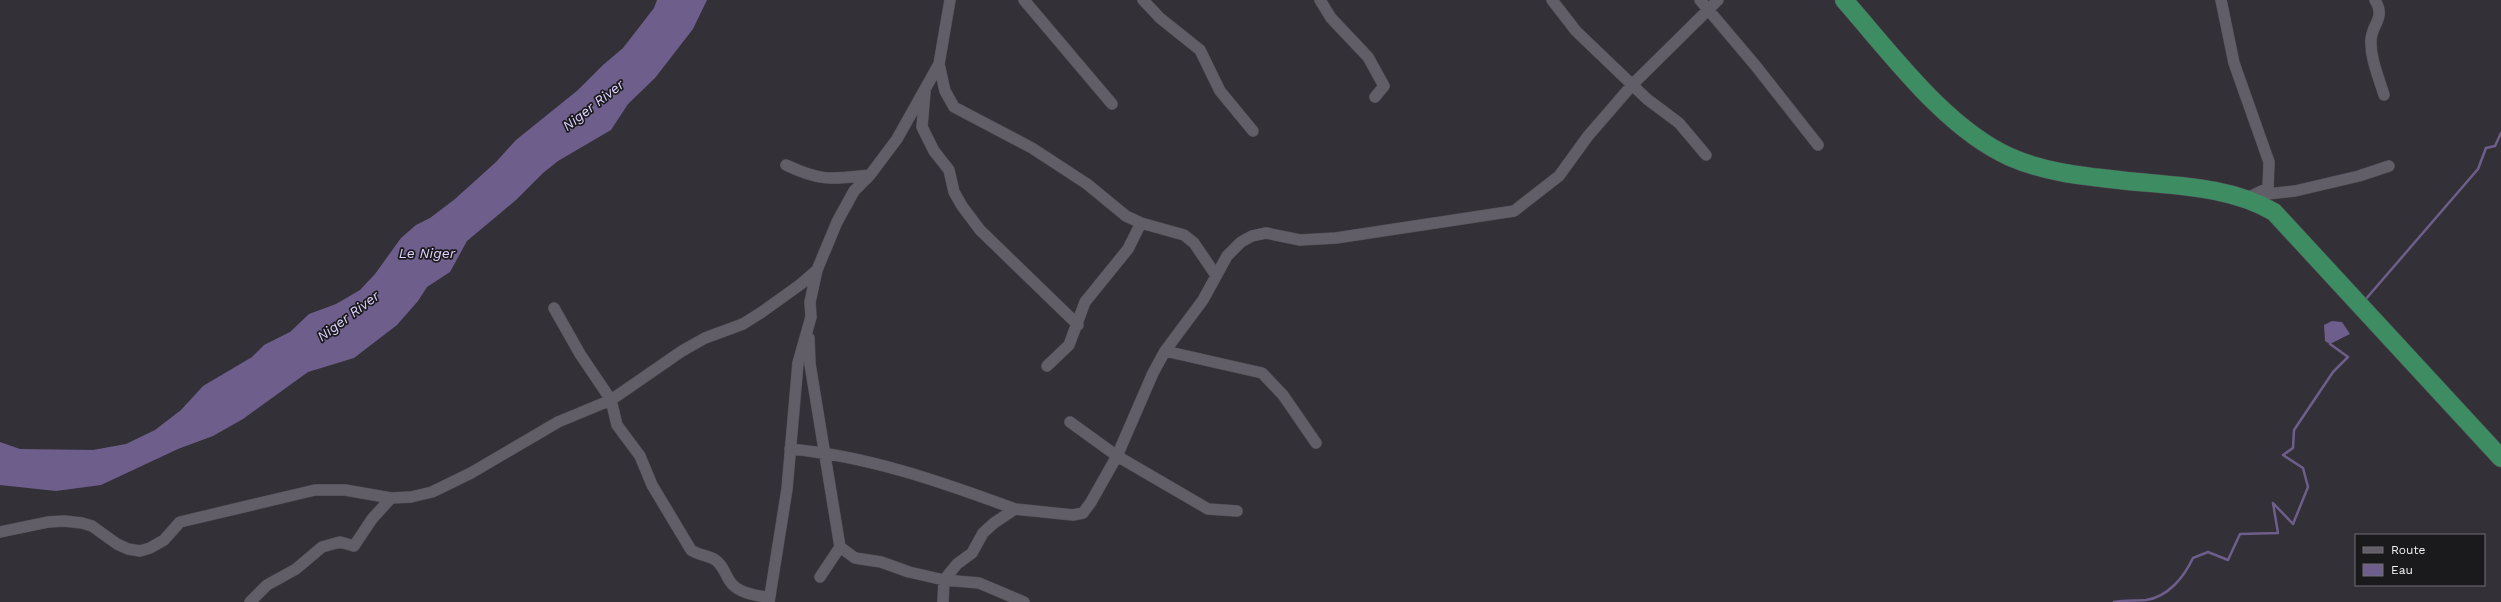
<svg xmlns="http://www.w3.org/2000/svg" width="2501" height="602" viewBox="0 0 2501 602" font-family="'Work Sans',sans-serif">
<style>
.water{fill:#6e5e8b}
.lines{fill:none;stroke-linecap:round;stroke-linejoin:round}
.stream{stroke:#6e5e8b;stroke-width:2.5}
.minor-casing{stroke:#4e4c53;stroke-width:12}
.trunk-casing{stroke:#4e4c53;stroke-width:19}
.minor{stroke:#615e67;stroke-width:11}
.trunk{stroke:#3e8c62;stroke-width:18}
.labels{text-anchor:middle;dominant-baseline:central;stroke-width:3.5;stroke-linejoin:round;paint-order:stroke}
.water-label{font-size:14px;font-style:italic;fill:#e1d2fe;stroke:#1a191c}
</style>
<rect width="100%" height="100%" fill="#333038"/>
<path class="water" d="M 657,0 L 707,0 L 693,29 L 655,78 L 628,104 L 611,130 L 558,161 L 543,173 L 516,200 L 467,241 L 450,272 L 427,287 L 418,301 L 397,325 L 354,358 L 308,372 L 243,419 L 213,436 L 178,449 L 101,485 L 56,491 L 0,485 L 0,442 L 20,449 L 93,450 L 126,444 L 155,430 L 181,410 L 203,386 L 252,357 L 264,345 L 290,332 L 309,314 L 336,304 L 360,290 L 375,274 L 401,238 L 416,225 L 430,218 L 455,199 L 496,162 L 516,140 L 578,90 L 603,65 L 623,48 L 654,8 Z
M 2332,321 L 2342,322 L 2350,334 L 2330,344 L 2325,341 L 2324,325 Z"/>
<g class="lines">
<path class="stream" d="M 2365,300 L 2478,169 L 2486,148 L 2495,146 L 2501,133
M 2114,602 C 2125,600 2135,601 2146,600 C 2168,597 2184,577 2193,558 L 2208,552 L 2228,560 L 2240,534 L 2278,533 L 2273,503 L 2293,524 L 2308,487 L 2303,468 L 2283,455 L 2293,448 L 2294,430 L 2333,372 L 2348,357 L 2330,344"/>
<g class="minor-casing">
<path id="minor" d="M 1024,0 L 1112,104
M 1143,0 L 1160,18 L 1200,50 L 1220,91 L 1253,131
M 1320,0 L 1331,18 L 1368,57 L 1384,86 L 1375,97
M 1552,0 L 1576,31 L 1647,99 L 1679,123 L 1706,155
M 1700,0 L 1755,65 L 1818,145
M 2221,0 L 2234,63 L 2269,162 L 2268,188 L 2245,199
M 2375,0 C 2386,19 2372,23 2371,40 C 2370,58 2379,78 2384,95
M 939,64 L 945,91 L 954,107 L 1032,148 L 1087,184 L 1126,216 L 1141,223 L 1184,235 L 1194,243 L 1215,274
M 925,92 L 922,127 L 934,151 L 949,170 L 954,192 L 962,206 L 980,230 L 1078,325
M 786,165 C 822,182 832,179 870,175
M 2258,195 L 2295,191 L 2359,176 L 2389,166
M 554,308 L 580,354 L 611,400 L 617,425 L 640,456 L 652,485 L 691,550 C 700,556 707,555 714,559 C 724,565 725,576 732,584 C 741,594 757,595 769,598
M 809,338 L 810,364 L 840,547 L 820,577
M 1165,351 L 1262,373 L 1283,395 L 1316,443
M 1047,366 L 1069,345 L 1085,302 L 1128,249 L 1141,223
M 1070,422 L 1117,456 L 1208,509 L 1237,511
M 790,449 C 868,456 942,482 1015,509
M 0,532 L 48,522 L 64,521 L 82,523 L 92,526 L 117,544 L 128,549 L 140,551 L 150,548 L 164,540 L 180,522 L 315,490 L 345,490 L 391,498 L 411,497 L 432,492 L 471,473 L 558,422 L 611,400 L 682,351 L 705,338 L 743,324 L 762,312 L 801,284 L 817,270
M 840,547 L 855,558 L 881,562 L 909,572 L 944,580 L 979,583 L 1024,602
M 250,602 L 267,585 L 296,569 L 322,547 L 340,542 L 354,546 L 372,519 L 391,498
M 769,602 L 787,489 L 798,363 L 811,317 L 810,302 L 817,270 L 837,222 L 854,191 L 870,175 L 897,139 L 939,64 L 950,0
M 943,602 L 944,580 L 957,564 L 972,553 L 983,533 L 994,523 L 1015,509 L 1073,515 L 1083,513 L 1091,502 L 1117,456 L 1153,373 L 1165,351 L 1203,300 L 1227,256 L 1241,242 L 1252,236 L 1266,233 L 1300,240 L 1336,238 L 1514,211 L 1559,176 L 1588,136 L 1633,84 L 1718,0"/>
</g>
<g class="trunk-casing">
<path id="trunk" d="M 1844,0 C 1890,52 1945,128 2010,157 C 2044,172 2081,176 2119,180 C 2170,186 2228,185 2274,212 L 2501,458"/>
</g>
<use href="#minor" class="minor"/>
<use href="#trunk" class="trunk"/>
</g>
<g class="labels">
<g class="water-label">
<text transform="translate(593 105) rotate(-38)">Niger River</text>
<text x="427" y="253">Le Niger</text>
<text transform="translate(348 316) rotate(-37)">Niger River</text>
</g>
</g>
<rect x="2355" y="534" width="130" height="52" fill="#1a191c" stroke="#716f73"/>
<rect x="2363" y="547" width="20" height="6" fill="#615e67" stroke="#716f73"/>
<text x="2391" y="554" font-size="12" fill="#f3f1f6">Route</text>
<rect x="2363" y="564" width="20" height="12" fill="#6e5e8b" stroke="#716f73"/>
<text x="2391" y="574" font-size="12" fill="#f3f1f6">Eau</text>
</svg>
